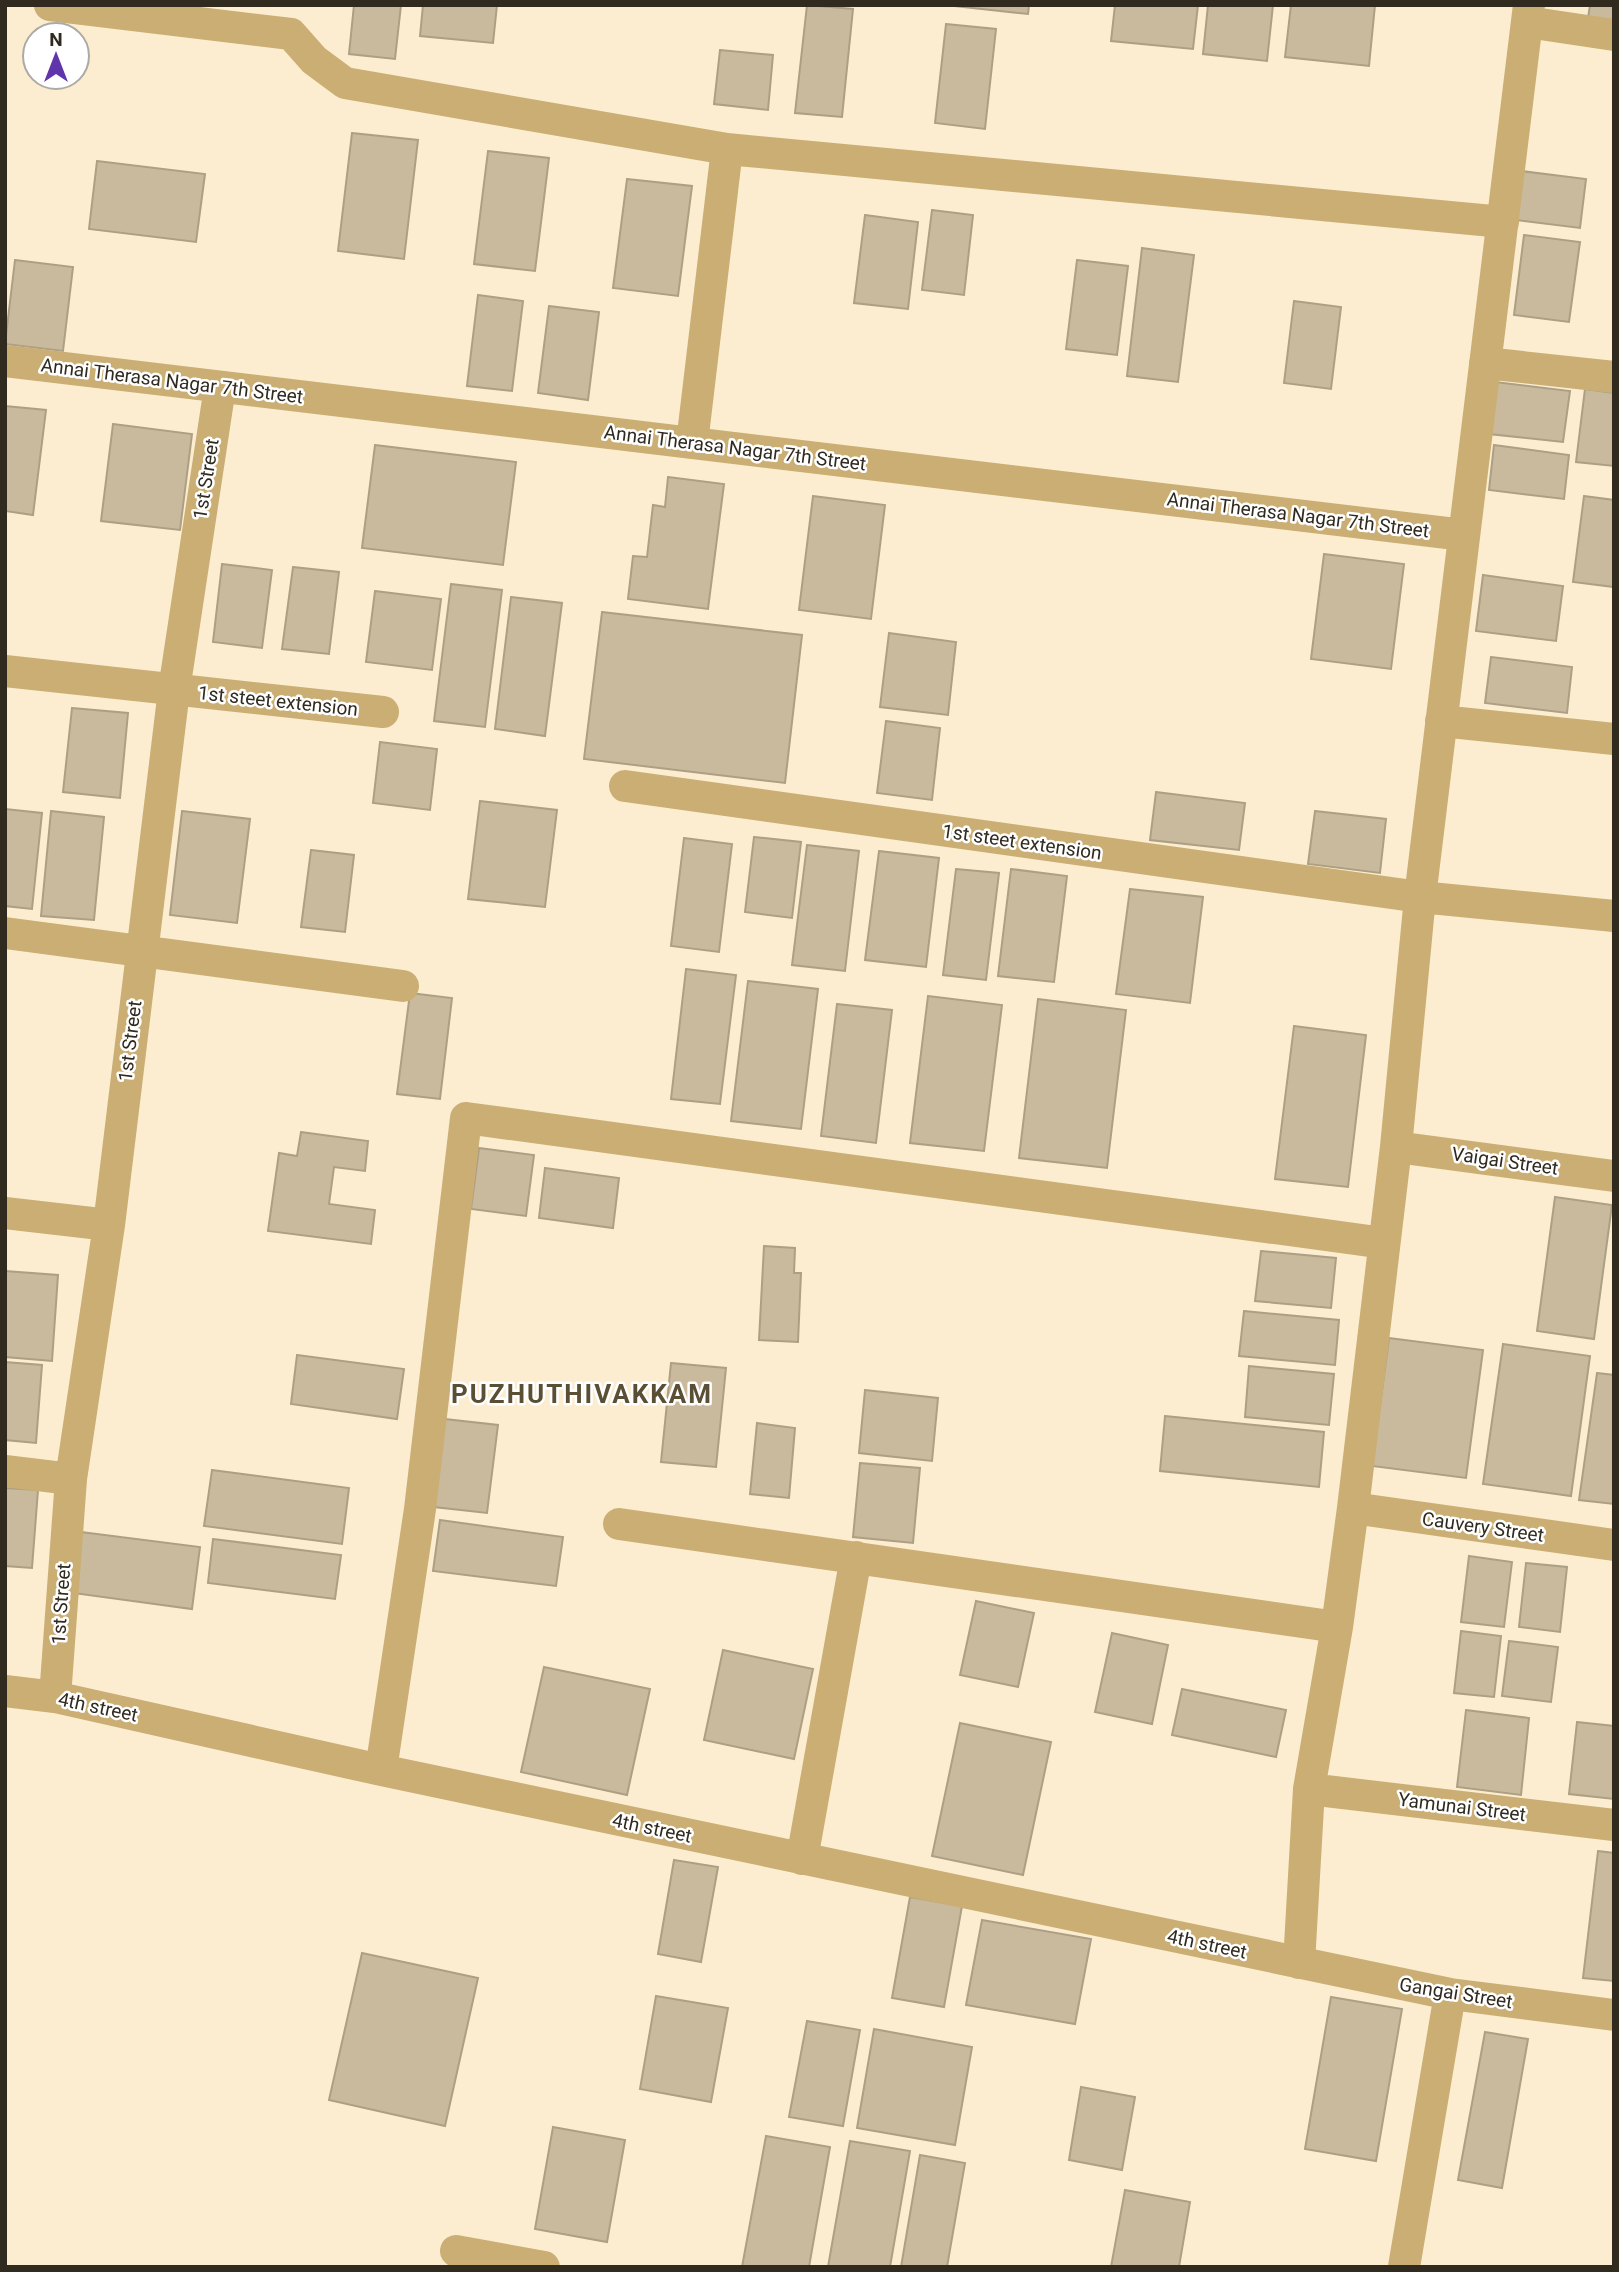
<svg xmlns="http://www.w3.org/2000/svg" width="1619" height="2272" viewBox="0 0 1619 2272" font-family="Roboto,sans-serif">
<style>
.building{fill:#c9ba9e;stroke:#ad9f83;stroke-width:2}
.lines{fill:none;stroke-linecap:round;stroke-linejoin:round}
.minor{stroke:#caae73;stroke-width:32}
.labels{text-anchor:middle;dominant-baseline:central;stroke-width:5;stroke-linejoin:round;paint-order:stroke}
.street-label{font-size:19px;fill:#302a1f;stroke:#fff}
.district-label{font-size:26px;font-weight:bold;letter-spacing:2px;fill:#5a4e35;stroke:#fff}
</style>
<rect width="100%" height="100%" fill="#fcedd0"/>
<path class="building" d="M 354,5 L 401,5 L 395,59 L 349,54 Z
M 423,5 L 497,5 L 493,43 L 420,36 Z
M 807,5 L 853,9 L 842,117 L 795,113 Z
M 945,5 L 1029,5 L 1028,14 Z
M 1115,5 L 1198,5 L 1193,49 L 1111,41 Z
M 1208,5 L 1273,5 L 1267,61 L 1203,54 Z
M 1291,5 L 1375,5 L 1369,66 L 1285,57 Z
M 1590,5 L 1614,5 L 1614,21 L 1588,18 Z
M 946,24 L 996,29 L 985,129 L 935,123 Z
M 720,50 L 773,55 L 768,110 L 714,104 Z
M 352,133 L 418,140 L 404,259 L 338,251 Z
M 488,151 L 549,158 L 535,271 L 474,264 Z
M 97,161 L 205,174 L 196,242 L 89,229 Z
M 1521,171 L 1586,179 L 1580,228 L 1515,220 Z
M 627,179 L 692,186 L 678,296 L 613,288 Z
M 932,210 L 973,215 L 964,295 L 922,290 Z
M 865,215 L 918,222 L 908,309 L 854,303 Z
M 1524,235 L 1580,242 L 1569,322 L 1514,315 Z
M 1142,248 L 1194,255 L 1178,382 L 1127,376 Z
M 15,260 L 73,267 L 63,351 L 5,344 Z
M 1077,260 L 1128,266 L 1117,355 L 1066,349 Z
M 478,295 L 523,301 L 512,391 L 467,386 Z
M 1294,301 L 1341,307 L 1331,389 L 1284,383 Z
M 549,306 L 599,312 L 588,400 L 538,393 Z
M 1495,382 L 1570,391 L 1563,442 L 1489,434 Z
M 1585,389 L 1614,393 L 1614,466 L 1576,462 Z
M 5,406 L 46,410 L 33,515 L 5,511 Z
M 113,424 L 192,434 L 180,530 L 101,521 Z
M 375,445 L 516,462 L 503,565 L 362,548 Z
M 1494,445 L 1569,455 L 1564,499 L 1489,490 Z
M 668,477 L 724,484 L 708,609 L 628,599 L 633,556 L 647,557 L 653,505 L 665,507 Z
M 813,496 L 885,505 L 871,619 L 799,610 Z
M 1584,496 L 1614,500 L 1614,587 L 1573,582 Z
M 1324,554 L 1404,564 L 1391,669 L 1311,659 Z
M 222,564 L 272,570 L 262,648 L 213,642 Z
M 293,567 L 339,572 L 329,654 L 282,649 Z
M 1483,575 L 1563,586 L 1556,641 L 1476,631 Z
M 451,584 L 502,590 L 485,727 L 434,721 Z
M 375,591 L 441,599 L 432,670 L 366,662 Z
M 511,597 L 562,603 L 545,736 L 495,729 Z
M 602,612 L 802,635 L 785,783 L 584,759 Z
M 889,633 L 956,642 L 948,715 L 880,707 Z
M 1491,657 L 1572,667 L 1567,713 L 1485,703 Z
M 72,708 L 128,713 L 120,798 L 63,792 Z
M 886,721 L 940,728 L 932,800 L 877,793 Z
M 380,742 L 437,749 L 430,810 L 373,803 Z
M 1156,792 L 1245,803 L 1239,850 L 1150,840 Z
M 480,801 L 557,810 L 545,907 L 468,899 Z
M 5,809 L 42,813 L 32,909 L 5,906 Z
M 51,811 L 104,817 L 94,920 L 41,916 Z
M 182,811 L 250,819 L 237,923 L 170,915 Z
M 1315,811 L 1386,819 L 1380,873 L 1308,864 Z
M 754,837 L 801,842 L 792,918 L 745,912 Z
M 684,838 L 732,844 L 719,952 L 671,946 Z
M 807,845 L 859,851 L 845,971 L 792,965 Z
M 311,850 L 354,855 L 345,932 L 301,927 Z
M 879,851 L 939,858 L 926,967 L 865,960 Z
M 956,869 L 999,873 L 986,980 L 943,975 Z
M 1011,869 L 1067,876 L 1054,982 L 998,976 Z
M 1130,889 L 1203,897 L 1190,1003 L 1116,994 Z
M 686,969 L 736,975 L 720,1104 L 671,1099 Z
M 748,981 L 818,989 L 801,1129 L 731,1121 Z
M 410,993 L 452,998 L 440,1099 L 397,1094 Z
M 928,996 L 1002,1005 L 984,1151 L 910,1143 Z
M 1038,999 L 1126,1010 L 1107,1168 L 1019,1158 Z
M 837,1004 L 892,1010 L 876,1143 L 821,1136 Z
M 1294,1026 L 1366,1035 L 1348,1187 L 1275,1179 Z
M 301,1132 L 368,1141 L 365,1171 L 334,1167 L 329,1204 L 375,1210 L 371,1244 L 268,1231 L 279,1153 L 297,1156 Z
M 479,1148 L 534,1155 L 526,1216 L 471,1209 Z
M 545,1168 L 619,1178 L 613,1228 L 539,1218 Z
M 1555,1197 L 1612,1205 L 1594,1339 L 1537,1331 Z
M 764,1246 L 795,1248 L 794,1273 L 801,1273 L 798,1342 L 759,1340 Z
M 1261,1251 L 1336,1258 L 1331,1308 L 1255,1301 Z
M 5,1271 L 58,1275 L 52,1361 L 5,1357 Z
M 1244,1311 L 1339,1320 L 1335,1365 L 1239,1356 Z
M 1389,1338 L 1483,1350 L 1466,1478 L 1372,1466 Z
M 1503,1344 L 1590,1356 L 1571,1496 L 1483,1484 Z
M 297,1355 L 404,1369 L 397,1419 L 291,1404 Z
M 5,1362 L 42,1365 L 36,1443 L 5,1440 Z
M 671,1363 L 726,1368 L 716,1467 L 661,1462 Z
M 1249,1366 L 1334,1374 L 1329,1425 L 1245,1417 Z
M 1597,1373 L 1614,1375 L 1614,1504 L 1579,1500 Z
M 865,1390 L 938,1398 L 932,1461 L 859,1453 Z
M 1165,1416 L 1324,1432 L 1319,1487 L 1160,1471 Z
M 436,1418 L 498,1425 L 487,1513 L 425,1506 Z
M 757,1423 L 795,1428 L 789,1498 L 750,1494 Z
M 860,1463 L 920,1468 L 913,1543 L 853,1537 Z
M 212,1470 L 349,1488 L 342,1544 L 204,1526 Z
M 5,1488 L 38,1490 L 32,1568 L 5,1566 Z
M 440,1520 L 563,1537 L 556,1586 L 433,1571 Z
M 81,1532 L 200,1547 L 192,1609 L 73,1593 Z
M 213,1539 L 341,1555 L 335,1599 L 208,1583 Z
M 1469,1556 L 1512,1562 L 1504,1627 L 1461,1622 Z
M 1526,1563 L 1567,1567 L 1560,1632 L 1519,1627 Z
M 976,1601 L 1034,1613 L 1018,1687 L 960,1675 Z
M 1461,1631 L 1501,1636 L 1494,1697 L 1454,1693 Z
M 1112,1633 L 1168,1645 L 1152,1724 L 1095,1712 Z
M 1509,1641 L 1558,1647 L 1551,1702 L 1502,1696 Z
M 723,1650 L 813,1669 L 794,1759 L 704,1740 Z
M 544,1667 L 650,1689 L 627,1795 L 521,1772 Z
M 1182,1689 L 1286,1710 L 1276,1757 L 1172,1735 Z
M 1466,1710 L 1529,1718 L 1521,1795 L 1457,1787 Z
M 1577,1722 L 1614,1726 L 1614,1799 L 1569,1794 Z
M 960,1723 L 1051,1742 L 1023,1875 L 932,1856 Z
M 1598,1851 L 1614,1853 L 1614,1981 L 1583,1978 Z
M 674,1860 L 718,1867 L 701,1962 L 658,1954 Z
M 910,1897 L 962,1906 L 944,2007 L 892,1998 Z
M 982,1920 L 1091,1939 L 1075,2024 L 966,2005 Z
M 362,1953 L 478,1978 L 445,2126 L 329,2100 Z
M 656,1996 L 728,2008 L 711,2102 L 640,2089 Z
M 1331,1997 L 1402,2009 L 1376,2161 L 1305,2149 Z
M 807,2021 L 860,2030 L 843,2126 L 789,2117 Z
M 874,2029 L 972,2047 L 955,2145 L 857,2128 Z
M 1485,2032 L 1528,2039 L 1502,2188 L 1458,2180 Z
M 1081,2087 L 1135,2097 L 1122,2170 L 1069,2160 Z
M 553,2127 L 625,2140 L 607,2242 L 535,2229 Z
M 766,2136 L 830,2147 L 809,2267 L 742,2267 Z
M 850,2141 L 910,2151 L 890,2267 L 828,2267 Z
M 920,2155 L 965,2163 L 947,2267 L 901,2267 Z
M 1125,2190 L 1190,2202 L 1179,2267 L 1111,2267 Z"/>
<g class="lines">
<path class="minor" d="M 50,5 L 291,34 L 314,60 L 345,83 L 727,149 L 1503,222
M 1527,22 L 1614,35
M 5,361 L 1464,535
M 1485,363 L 1614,377
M 692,443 L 727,149
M 5,671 L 383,712
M 1441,721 L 1614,739
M 625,786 L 1420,897 L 1614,916
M 5,933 L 403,986
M 1396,1147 L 1614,1176
M 5,1213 L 109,1225
M 5,1471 L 71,1479
M 1353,1508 L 1614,1545
M 619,1524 L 1337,1627
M 5,1691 L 55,1697 L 381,1770 L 1450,1994 L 1614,2015
M 55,1697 L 71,1479 L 109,1225 L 174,690 L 220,387
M 381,1770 L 420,1509 L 466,1118 L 1384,1243
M 1309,1789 L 1614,1825
M 802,1859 L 856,1557
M 1299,1963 L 1309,1789 L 1337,1627 L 1353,1508 L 1396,1147 L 1420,897 L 1529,5
M 456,2251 L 544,2267
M 1404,2267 L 1450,1994"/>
</g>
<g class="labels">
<g class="street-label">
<text transform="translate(172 381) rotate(7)">Annai Therasa Nagar 7th Street</text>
<text transform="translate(735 448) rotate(7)">Annai Therasa Nagar 7th Street</text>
<text transform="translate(206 479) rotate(-81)">1st Street</text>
<text transform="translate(1298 515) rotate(7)">Annai Therasa Nagar 7th Street</text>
<text transform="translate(278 701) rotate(6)">1st steet extension</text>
<text transform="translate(1022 842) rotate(8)">1st steet extension</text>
<text transform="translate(130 1041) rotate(-83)">1st Street</text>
<text transform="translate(1505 1161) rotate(8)">Vaigai Street</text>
<text transform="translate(1483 1527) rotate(8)">Cauvery Street</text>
<text transform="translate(61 1604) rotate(-86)">1st Street</text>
<text transform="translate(98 1707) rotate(12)">4th street</text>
<text transform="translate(1462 1807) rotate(7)">Yamunai Street</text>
<text transform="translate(652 1828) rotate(12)">4th street</text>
<text transform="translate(1207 1944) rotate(12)">4th street</text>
<text transform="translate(1456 1993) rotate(9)">Gangai Street</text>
</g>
<g class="district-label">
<text x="582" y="1394">PUZHUTHIVAKKAM</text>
</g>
</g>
<rect width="1619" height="2272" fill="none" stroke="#302a1f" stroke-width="14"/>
<g transform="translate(56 56)"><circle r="33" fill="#ffffff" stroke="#acaaa5" stroke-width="2"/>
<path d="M0-5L12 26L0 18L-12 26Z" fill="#6035ac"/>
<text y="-10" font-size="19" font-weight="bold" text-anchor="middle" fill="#302a1f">N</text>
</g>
</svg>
